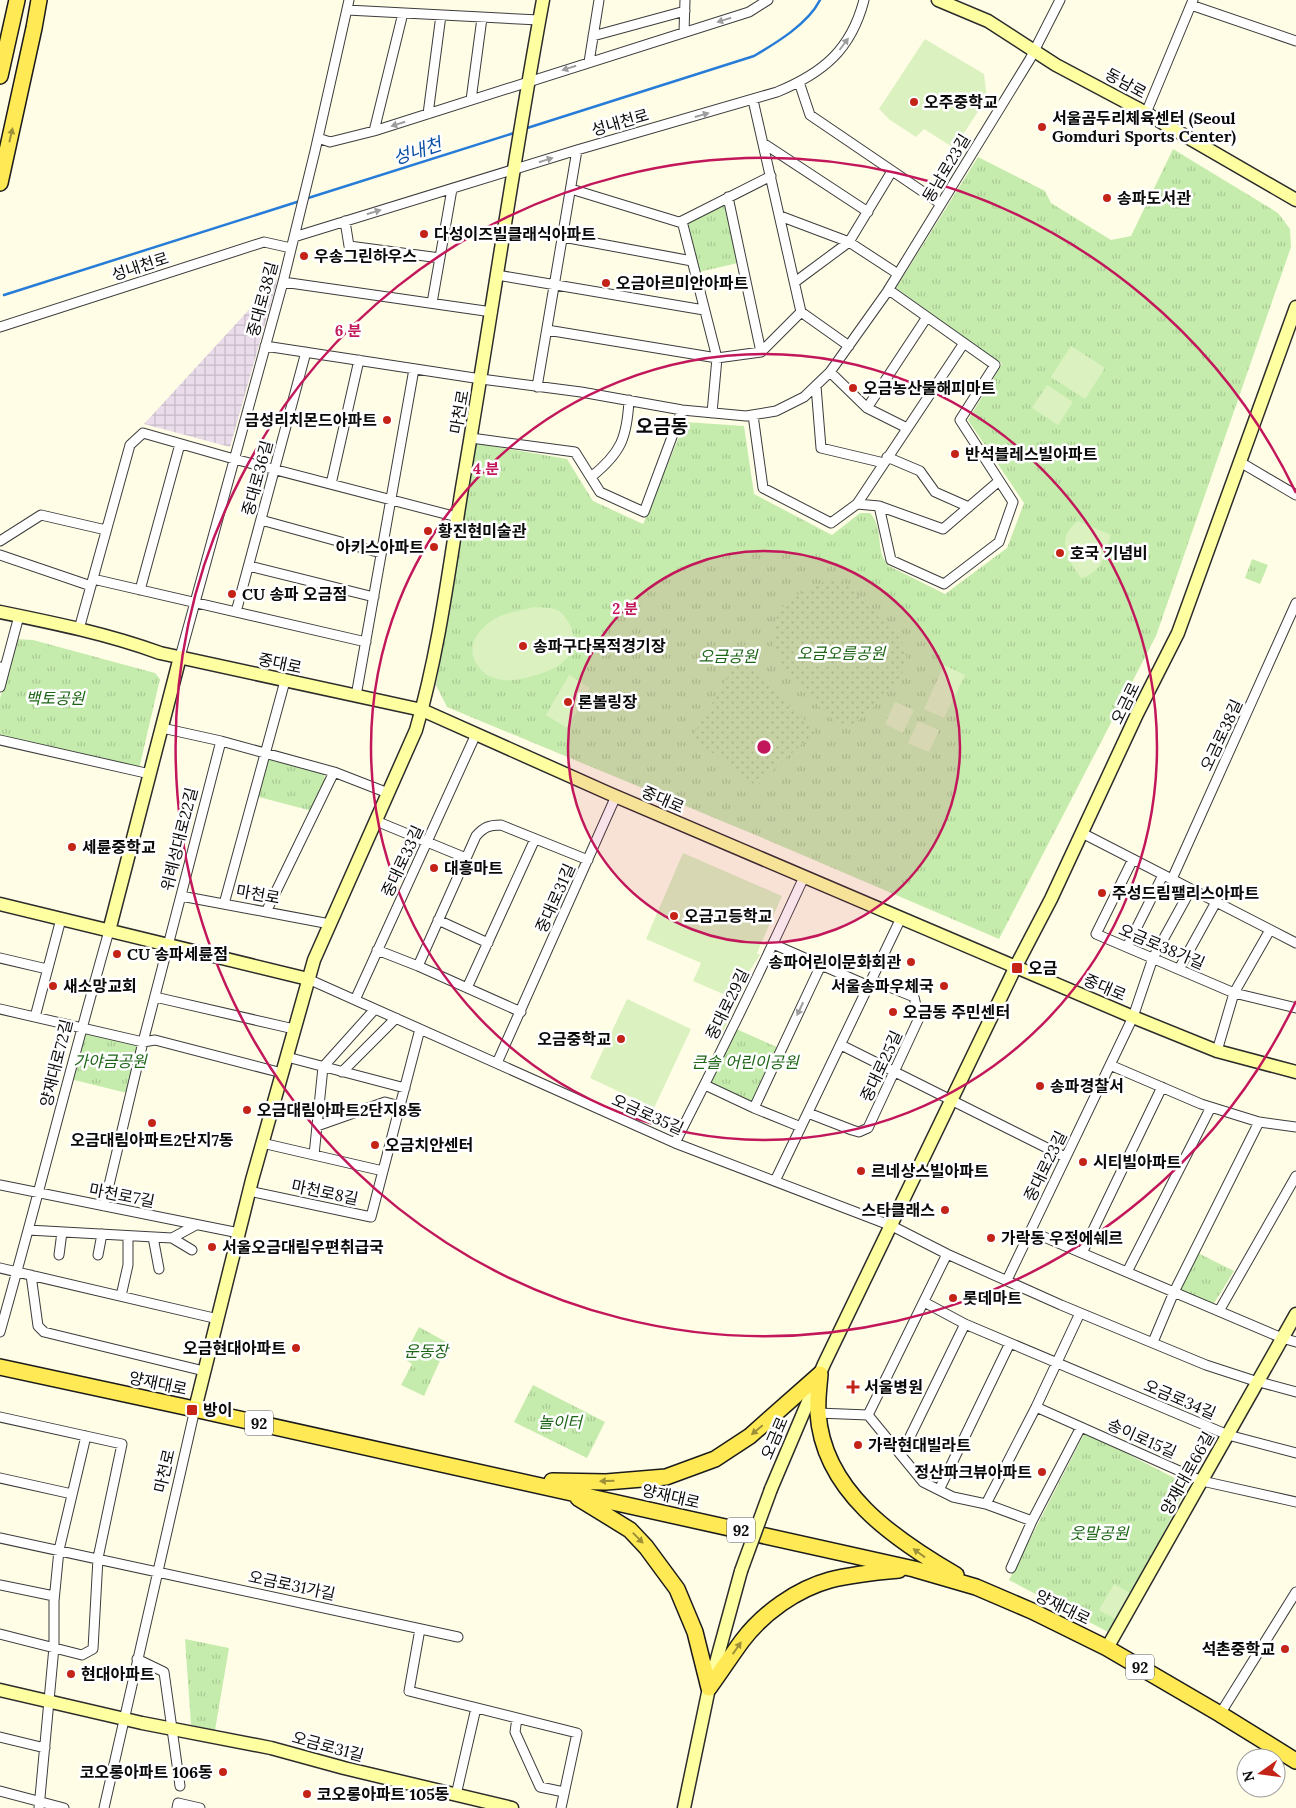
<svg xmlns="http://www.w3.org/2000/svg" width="1296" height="1808" viewBox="0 0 1296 1808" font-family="Lora,'Noto Sans KR',serif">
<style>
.industrial{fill:url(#industrial-grid)}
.park{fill:url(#park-tufts)}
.garden{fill:url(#garden-dots)}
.pitch{fill:#dbf2c0}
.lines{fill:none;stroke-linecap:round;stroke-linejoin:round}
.stream{stroke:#277cd8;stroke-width:2.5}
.street-casing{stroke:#3d3d3d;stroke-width:11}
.secondary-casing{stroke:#2c2c2c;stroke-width:15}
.primary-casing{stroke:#1b1b1b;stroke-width:18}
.street{stroke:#fff;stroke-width:9}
.secondary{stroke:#feffa1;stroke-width:12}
.primary{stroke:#ffea56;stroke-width:15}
.secondary-bridge-casing{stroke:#2c2c2c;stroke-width:15;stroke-linecap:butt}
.secondary-bridge{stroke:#feffa1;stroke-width:12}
.oneway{fill:#9d9d9d}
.oneway2{fill:#9d9038}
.ring{fill:none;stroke:#c2185b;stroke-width:2.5}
.poi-dot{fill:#c42418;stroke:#fff;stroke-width:2}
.labels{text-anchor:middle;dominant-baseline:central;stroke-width:5;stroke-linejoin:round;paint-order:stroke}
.shield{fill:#fff;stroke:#545454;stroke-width:1}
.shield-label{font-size:15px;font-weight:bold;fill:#0a0a0a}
.street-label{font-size:16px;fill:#0a0a0a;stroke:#fff}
.poi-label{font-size:16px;font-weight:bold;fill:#0a0a0a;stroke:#fff;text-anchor:start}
.park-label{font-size:16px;font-style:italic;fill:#1d6516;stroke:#fff}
.water-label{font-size:18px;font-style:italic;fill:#0a4ea4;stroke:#fff}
.quarter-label{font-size:19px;font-weight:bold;fill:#0a0a0a;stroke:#fff}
.centre{fill:#c2185b;stroke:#fff;stroke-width:2.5}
.ring-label{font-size:15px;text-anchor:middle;font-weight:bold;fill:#c2185b;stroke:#fff;stroke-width:5;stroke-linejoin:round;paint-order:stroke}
</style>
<defs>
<pattern id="industrial-grid" width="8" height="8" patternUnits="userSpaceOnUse" patternTransform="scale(1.25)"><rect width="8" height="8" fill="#eadcea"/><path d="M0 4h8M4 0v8" fill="none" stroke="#c7bbc7"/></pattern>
<pattern id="park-tufts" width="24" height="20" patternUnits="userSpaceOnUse" patternTransform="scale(1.25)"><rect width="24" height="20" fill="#c6ecad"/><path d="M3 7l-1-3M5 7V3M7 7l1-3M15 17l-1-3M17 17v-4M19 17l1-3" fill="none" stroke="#a9c994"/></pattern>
<pattern id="garden-dots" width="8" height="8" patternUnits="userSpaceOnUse" patternTransform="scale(1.25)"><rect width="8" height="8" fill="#c6ecad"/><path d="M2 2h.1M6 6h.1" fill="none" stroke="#a9c994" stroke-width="1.8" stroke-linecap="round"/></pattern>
</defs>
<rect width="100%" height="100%" fill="#fffde6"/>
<path class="industrial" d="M 278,278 L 230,447 L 144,424 Z"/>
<path class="park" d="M 1173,149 L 1278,213 L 1290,229 L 1291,247 L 1156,636 L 999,939 L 758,836 L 447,707 L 436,685 L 474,443 L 567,459 L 593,501 L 643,524 L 685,422 L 744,426 L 754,494 L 832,535 L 860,513 L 870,513 C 885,529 874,551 889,566 L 945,594 L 1007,548 L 1024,503 L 968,420 L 1002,364 L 896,288 L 978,157 L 1045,191 L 1051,203 L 1111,240 L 1131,236 Z
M 728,197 L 742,262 L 695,273 L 682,223 Z
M 1252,559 L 1268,565 L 1260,584 L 1245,578 Z
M 16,639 L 33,640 L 155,673 L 160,679 L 139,769 L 0,737 L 0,699 Z
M 266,757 L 324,773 L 325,782 L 312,811 L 255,796 Z
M 82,1026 L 143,1042 L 131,1094 L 70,1079 Z
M 734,1028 L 779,1048 L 754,1105 L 708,1084 Z
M 1198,1253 L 1234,1271 L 1213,1305 L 1178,1290 Z
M 419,1327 L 448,1343 L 424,1396 L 401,1385 L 412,1364 L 403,1358 Z
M 533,1385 L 605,1422 L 587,1458 L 514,1422 Z
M 1085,1432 L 1188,1485 L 1112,1634 L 1009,1580 Z
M 185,1639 L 229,1648 L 215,1730 L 191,1725 Z"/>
<path class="garden" d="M 827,580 L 843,581 L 901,639 L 907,658 L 901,677 L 869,712 L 852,725 L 835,722 L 790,677 L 773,647 L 775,620 L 786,601 Z
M 735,665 L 750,668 L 816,731 L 756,786 L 692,737 Z"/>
<path class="pitch" d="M 925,39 L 984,74 L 987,98 L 954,148 L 924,129 L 916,137 L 890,120 L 879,109 Z
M 1071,346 L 1105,368 L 1085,399 L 1051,377 Z
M 1047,385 L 1073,402 L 1058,425 L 1032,408 Z
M 1078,521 L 1111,535 C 1105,554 1103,572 1081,578 C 1067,558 1055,539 1078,521 Z
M 534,607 C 541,608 551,607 557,610 C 563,612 568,621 571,627 C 583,658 554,671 529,677 C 521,679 511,681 503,680 C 491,678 482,674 476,663 C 465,644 481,626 498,617 C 508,612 523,610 534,607 Z
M 944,665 L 965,675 L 944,718 L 924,709 Z
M 569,675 L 590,688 L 567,728 L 546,715 Z
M 895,702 L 914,710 L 903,733 L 885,724 Z
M 918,721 L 939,730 L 929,752 L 908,743 Z
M 683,853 L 782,896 L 757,953 L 760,955 L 750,970 L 737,1000 L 693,981 L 701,963 L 646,939 Z
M 627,999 L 691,1029 L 654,1108 L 590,1078 Z
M 718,1016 L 728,1021 L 719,1042 L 708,1036 Z
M 1114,1584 L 1130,1593 L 1115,1619 L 1099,1610 Z"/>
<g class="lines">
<path class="stream" d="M 524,129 L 754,56 C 776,43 808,24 820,0
M 305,199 L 517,132
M 4,295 L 300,201"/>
<g class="street-casing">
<path id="street" d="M 1191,5 L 1296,41
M 347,10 L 539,20
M 684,32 L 685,0
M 593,36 L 685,11
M 589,62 L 599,0
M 799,82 L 810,115 L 941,204
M 471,100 L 482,18
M 753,100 L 801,312 L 849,346
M 1146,113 L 1193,0
M 428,114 L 441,15
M 374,131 L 403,13
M 318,138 L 330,142 L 374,131 L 749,12 L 768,0
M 763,143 L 868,212
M 571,189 L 682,223
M 728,197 L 761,352
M 780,216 L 849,242 L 898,274
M 345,221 L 349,246 L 440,258
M 294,237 L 577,150 L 777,92 C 823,73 851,50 864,0
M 563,237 L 692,261
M 497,275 L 704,310
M 283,282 L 492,312
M 795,282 L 849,242 L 892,171
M 432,303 L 452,189
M 0,327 L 264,242 L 291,248
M 547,330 L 717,358 L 761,352 L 801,312
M 265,346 L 481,379 L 581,392 L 682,410 L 746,416 L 776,411 L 804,397 L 830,372 L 887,292 L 1030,59 L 1060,0
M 830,372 L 867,408 L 907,428
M 816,386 L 821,448 L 884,463
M 537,387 L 577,150
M 867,408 L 927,317
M 712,413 L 717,358 L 682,221 L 771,176
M 753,415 L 763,488 L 831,523 L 857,504 L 879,506 L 891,560 L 944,584 L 999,542 L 1013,502 L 960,420 L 995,365 L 889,290
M 471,438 L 575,452 L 600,492 L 644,512 L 682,410
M 887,457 L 920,471 L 935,492 L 969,507
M 1240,462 L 1296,495
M 591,477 C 621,453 627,438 629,400
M 331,484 L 359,360
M 857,504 L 964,343
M 879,506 L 943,529 L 999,481
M 261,520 L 381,553
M 0,541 L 41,515 L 106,530
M 0,555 L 91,586
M 249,566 L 374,597
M 93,579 L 366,642
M 140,590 L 180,444
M 236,612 L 306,352
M 79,629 L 130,445 L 143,433 L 234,459 L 457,517
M 180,657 L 283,282 L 315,151 L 349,0
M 0,667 L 5,668 L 19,616
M 0,687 L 5,668
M 356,696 L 414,369
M 162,728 L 221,741 L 334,772 L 388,793
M 0,740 L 150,774
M 376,821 L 466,858
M 1082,833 L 1296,943
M 1133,859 L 1096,934 L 1234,993 L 1296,1008
M 1172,879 L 1296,603
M 181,896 L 330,924
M 224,904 L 285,681
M 266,912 L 334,772
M 438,920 L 488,943
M 773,944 L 869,986
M 1127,947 L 1163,875
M 377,950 L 418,966 L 521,1012
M 0,958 L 47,969
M 418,966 L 476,836 C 484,827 489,825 501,825 L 588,860
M 1179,969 L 1216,902
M 308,979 L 675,1143 L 892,1226 L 947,1254 L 1061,1305 L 1206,1365 L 1252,1380 L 1296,1392
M 467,988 L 535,839
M 155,997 L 294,1029
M 355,1000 L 476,734
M 0,1009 L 143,1042 L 155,1040 L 282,1073
M 35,1017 L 61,919
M 841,1045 L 1065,1157
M 1217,1051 L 1234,993 L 1270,930
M 287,1057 L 405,1088
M 497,1063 L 616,796
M 1110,1065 L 1201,1104 L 1259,1122 L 1296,1127
M 342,1072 L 396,1018
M 705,1085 L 754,1108 L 801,1127
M 754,1108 L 821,965
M 808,1113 L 852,1130 L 859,1132 L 868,1128 L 919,1018 L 914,997 L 872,980
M 317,1126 L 385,1102 L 400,1106
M 262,1143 L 383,1171
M 675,1143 C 720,1055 763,966 804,877
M 314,1155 L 323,1067 L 375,1009
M 775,1181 L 901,918
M 0,1185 L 239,1233
M 249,1191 L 371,1217 L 420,1029
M 104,1206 L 143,1042 L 221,741
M 28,1230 L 172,1238 L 196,1225
M 1030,1231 L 1282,1338 L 1296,1342
M 153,1237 L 159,1269
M 172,1238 L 192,1250
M 1082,1253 L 1162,1087
M 59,1255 L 62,1232
M 98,1255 L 102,1234
M 0,1268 L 218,1319
M 1127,1272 L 1211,1107
M 31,1275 L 38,1326 L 44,1332 L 204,1371
M 1007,1280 L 1133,1017 L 1153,958 L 1191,889
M 121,1296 L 128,1265 L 128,1236
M 924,1302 L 965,1324 L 1228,1435 L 1296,1453
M 1219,1311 L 1296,1176
M 0,1332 C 38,1198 71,1064 109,931
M 1153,1342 L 1174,1292 L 1259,1122
M 1036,1407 L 1202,1481 L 1296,1502
M 818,1413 L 868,1415
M 868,1415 L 923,1482 L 953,1497 L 986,1504 L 1032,1521 L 1081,1427
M 868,1415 L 947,1254
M 0,1417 L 122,1444 L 98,1558 L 93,1649 L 82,1655 L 0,1634
M 901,1455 L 965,1324
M 0,1478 L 72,1494
M 939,1490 L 1010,1343
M 986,1504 L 1036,1407 L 1080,1313
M 0,1538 L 458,1637
M 1011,1568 L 1032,1521
M 0,1585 L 54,1596
M 420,1629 L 409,1691 L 577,1733 L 561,1808
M 137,1659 L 164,1672 L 180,1786
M 1220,1714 L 1296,1592
M 517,1718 L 515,1732 L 540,1787 L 564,1792
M 0,1737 L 45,1748
M 0,1791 L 64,1808
M 456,1795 L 476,1708
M 39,1808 L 54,1647 L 54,1601 L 59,1550 L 86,1436
M 104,1808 L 195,1409
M 177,1808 L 178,1803 L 200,1808"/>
</g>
<g class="secondary-casing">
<path id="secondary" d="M 938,0 L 988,21 L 1056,65 L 1137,108 L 1296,200
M 0,612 C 54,623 108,634 160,653 L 422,710 L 608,793 L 1133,1017 L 1217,1051 L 1296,1072
M 0,904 L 308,979
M 109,931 L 180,657
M 195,1409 L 252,1180 L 314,960 L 416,730 C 439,651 449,569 462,488 C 490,326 513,162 543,0
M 771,1489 L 824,1364 L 1016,966 L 1051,899 L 1137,714 L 1178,633 L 1296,307
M 1107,1648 L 1296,1314
M 0,1690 L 142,1723 L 271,1748 L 344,1768 L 512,1808
M 684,1808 L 709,1688 L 741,1571"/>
</g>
<g class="primary-casing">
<path id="primary" d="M 0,76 L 17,0
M 0,183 L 34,28 L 39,0
M 0,1367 L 185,1407 L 914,1569 L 976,1587 L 1032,1611 L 1107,1648 L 1220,1714 L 1296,1761
M 820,1374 C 819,1387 817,1400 818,1413 C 823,1491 894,1539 956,1575
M 552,1481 L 606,1482 L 666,1477 L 715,1459 L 750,1436 L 820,1374
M 578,1498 L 630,1530 L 646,1547 L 677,1589 L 695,1632 L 709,1688
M 709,1688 C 720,1673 731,1656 742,1641 C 763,1613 797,1589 830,1580 C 853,1574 876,1572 899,1570"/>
</g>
<use href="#street" class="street"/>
<use href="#secondary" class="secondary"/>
<use href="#primary" class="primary"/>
<g class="secondary-bridge-casing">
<path id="secondary-bridge" d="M 741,1571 L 771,1489"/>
</g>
<use href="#secondary-bridge" class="secondary-bridge"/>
</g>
<defs><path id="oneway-solid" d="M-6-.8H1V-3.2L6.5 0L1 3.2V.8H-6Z" transform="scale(1.25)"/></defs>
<g class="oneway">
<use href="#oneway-solid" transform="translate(724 20) rotate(163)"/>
<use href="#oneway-solid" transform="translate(844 44) rotate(-53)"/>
<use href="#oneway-solid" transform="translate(569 68) rotate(163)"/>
<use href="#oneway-solid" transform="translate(702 115) rotate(-16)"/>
<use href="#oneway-solid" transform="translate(398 124) rotate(162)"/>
<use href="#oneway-solid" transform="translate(546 160) rotate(-18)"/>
<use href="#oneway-solid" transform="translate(374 212) rotate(-17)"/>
<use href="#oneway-solid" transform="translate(800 1009) rotate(115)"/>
</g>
<g class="oneway2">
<use href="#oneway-solid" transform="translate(11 135) rotate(-77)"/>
<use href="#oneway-solid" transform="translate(757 1430) rotate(140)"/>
<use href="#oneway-solid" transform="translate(607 1481) rotate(178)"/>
<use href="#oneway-solid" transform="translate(638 1538) rotate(46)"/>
<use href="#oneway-solid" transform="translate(919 1553) rotate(-144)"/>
<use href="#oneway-solid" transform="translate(737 1648) rotate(-55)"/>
</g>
<circle cx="764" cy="747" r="196" fill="#c2185b" fill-opacity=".12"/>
<g class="ring">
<circle cx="764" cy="747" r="196"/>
<circle cx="764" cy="747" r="393"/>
<path d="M1296 1001A589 589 0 1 1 1296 493"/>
</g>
<g class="poi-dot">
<circle cx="914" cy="102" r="5"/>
<circle cx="1042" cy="127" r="5"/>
<circle cx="1107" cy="198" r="5"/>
<circle cx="424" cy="234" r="5"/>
<circle cx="304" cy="256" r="5"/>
<circle cx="606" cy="283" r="5"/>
<circle cx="853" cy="388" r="5"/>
<circle cx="387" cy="420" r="5"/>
<circle cx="955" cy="454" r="5"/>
<circle cx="428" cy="531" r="5"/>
<circle cx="434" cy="547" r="5"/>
<circle cx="1060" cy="553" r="5"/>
<circle cx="232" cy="594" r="5"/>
<circle cx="523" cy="646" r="5"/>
<circle cx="568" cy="702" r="5"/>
<circle cx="72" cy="847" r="5"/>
<circle cx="434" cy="868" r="5"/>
<circle cx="1102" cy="893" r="5"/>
<circle cx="674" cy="916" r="5"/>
<circle cx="117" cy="954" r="5"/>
<circle cx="911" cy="962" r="5"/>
<rect x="1011" y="962" width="12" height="12" rx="2.5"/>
<circle cx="53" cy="986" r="5"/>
<circle cx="944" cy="986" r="5"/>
<circle cx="893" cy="1012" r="5"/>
<circle cx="621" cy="1039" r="5"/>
<circle cx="1040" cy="1086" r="5"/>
<circle cx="247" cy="1110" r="5"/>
<circle cx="152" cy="1123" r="5"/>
<circle cx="375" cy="1145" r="5"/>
<circle cx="1083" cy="1162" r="5"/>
<circle cx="861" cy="1171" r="5"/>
<circle cx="945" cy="1210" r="5"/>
<circle cx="991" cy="1238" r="5"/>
<circle cx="212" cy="1247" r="5"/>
<circle cx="953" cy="1298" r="5"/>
<circle cx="296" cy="1348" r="5"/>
<path d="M850.5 1379.5h5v5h5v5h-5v5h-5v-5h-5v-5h5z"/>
<rect x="186" y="1404" width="12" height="12" rx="2.5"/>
<circle cx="858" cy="1445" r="5"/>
<circle cx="1042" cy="1472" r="5"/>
<circle cx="1285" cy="1649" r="5"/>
<circle cx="71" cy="1674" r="5"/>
<circle cx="223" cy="1772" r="5"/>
<circle cx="307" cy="1794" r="5"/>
</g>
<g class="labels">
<g class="shield">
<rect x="245" y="1410.5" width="28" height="25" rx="4"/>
<rect x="727" y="1517.5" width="28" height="25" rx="4"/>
<rect x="1126" y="1654.5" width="28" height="25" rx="4"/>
</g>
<g class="shield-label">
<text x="259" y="1423">92</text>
<text x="741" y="1530">92</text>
<text x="1140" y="1667">92</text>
</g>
<g class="street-label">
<text transform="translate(1126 83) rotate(29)">동남로</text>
<text transform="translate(620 122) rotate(-16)">성내천로</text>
<text transform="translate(946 168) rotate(-59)">동남로23길</text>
<text transform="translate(140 266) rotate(-18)">성내천로</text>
<text transform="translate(262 299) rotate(-75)">중대로38길</text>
<text transform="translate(459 412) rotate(-80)">마천로</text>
<text transform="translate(257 478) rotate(-75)">중대로36길</text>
<text transform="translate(280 663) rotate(12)">중대로</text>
<text transform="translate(1125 703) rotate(-64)">오금로</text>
<text transform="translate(1221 735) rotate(-65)">오금로38길</text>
<text transform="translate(663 799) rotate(23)">중대로</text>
<text transform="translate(179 839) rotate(-76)">위례성대로22길</text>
<text transform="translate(402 861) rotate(-65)">중대로33길</text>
<text transform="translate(258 894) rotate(10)">마천로</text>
<text transform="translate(555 898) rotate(-66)">중대로31길</text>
<text transform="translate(1162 946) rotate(23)">오금로38가길</text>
<text transform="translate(1105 987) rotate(23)">중대로</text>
<text transform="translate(727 1004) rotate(-64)">중대로29길</text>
<text transform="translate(56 1063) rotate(-76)">양재대로72길</text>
<text transform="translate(881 1066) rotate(-65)">중대로25길</text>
<text transform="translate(648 1114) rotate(24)">오금로35길</text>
<text transform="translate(1045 1166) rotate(-64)">중대로23길</text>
<text transform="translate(325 1192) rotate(12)">마천로8길</text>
<text transform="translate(122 1195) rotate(11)">마천로7길</text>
<text transform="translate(158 1383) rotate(12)">양재대로</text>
<text transform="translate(1180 1399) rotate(23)">오금로34길</text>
<text transform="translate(774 1438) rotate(-67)">오금로</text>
<text transform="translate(1142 1438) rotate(24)">송이로15길</text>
<text transform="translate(164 1471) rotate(-77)">마천로</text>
<text transform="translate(1187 1473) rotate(-61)">양재대로66길</text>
<text transform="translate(671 1496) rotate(13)">양재대로</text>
<text transform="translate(292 1585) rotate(12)">오금로31가길</text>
<text transform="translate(1063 1607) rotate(26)">양재대로</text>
<text transform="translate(328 1746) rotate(15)">오금로31길</text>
</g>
<g class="poi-label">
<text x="924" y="102">오주중학교</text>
<text x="1052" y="118">서울곰두리체육센터 (Seoul<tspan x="1052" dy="18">Gomduri Sports Center)</tspan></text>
<text x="1117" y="198">송파도서관</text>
<text x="434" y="234">다성이즈빌클래식아파트</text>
<text x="314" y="256">우송그린하우스</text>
<text x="616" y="283">오금아르미안아파트</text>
<text x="863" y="388">오금농산물해피마트</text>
<text x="377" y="420" text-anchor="end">금성리치몬드아파트</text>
<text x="965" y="454">반석블레스빌아파트</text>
<text x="438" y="531">황진현미술관</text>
<text x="424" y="547" text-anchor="end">아키스아파트</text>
<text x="1070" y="553">호국 기념비</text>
<text x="242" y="594">CU 송파 오금점</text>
<text x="533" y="646">송파구다목적경기장</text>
<text x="578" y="702">론볼링장</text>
<text x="82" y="847">세륜중학교</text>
<text x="444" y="868">대흥마트</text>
<text x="1112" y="893">주성드림팰리스아파트</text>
<text x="684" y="916">오금고등학교</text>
<text x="127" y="954">CU 송파세륜점</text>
<text x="901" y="962" text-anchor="end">송파어린이문화회관</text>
<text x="1028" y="968">오금</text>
<text x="63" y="986">새소망교회</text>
<text x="934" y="986" text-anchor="end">서울송파우체국</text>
<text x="903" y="1012">오금동 주민센터</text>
<text x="611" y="1039" text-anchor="end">오금중학교</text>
<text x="1050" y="1086">송파경찰서</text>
<text x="257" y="1110">오금대림아파트2단지8동</text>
<text x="152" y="1140" text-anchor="middle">오금대림아파트2단지7동</text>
<text x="385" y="1145">오금치안센터</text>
<text x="1093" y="1162">시티빌아파트</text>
<text x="871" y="1171">르네상스빌아파트</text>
<text x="935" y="1210" text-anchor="end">스타클래스</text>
<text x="1001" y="1238">가락동 우정에쉐르</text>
<text x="222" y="1247">서울오금대림우편취급국</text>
<text x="963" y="1298">롯데마트</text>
<text x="286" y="1348" text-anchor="end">오금현대아파트</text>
<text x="864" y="1387">서울병원</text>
<text x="203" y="1410">방이</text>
<text x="868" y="1445">가락현대빌라트</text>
<text x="1032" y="1472" text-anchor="end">정산파크뷰아파트</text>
<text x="1275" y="1649" text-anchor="end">석촌중학교</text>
<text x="81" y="1674">현대아파트</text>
<text x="213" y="1772" text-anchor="end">코오롱아파트 106동</text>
<text x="317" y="1794">코오롱아파트 105동</text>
</g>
<g class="park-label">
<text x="841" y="653">오금오름공원</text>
<text x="728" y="656">오금공원</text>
<text x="55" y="698">백토공원</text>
<text x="110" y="1061">가야금공원</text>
<text x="745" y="1062">큰솔 어린이공원</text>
<text x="426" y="1351">운동장</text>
<text x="560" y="1422">놀이터</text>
<text x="1099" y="1533">웃말공원</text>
</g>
<g class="water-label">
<text transform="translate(417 151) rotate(-18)">성내천</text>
</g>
<g class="quarter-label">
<text x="662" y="426">오금동</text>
</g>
</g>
<circle cx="764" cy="747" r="8" class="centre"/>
<g class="ring-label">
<text x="348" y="336">6 분</text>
<text x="486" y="474">4 분</text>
<text x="625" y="614">2 분</text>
</g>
<g transform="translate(1261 1773) rotate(256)"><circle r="24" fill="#ffffff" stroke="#9d9d9d"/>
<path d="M0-4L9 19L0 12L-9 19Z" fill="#c42418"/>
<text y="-8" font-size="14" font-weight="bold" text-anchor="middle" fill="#0a0a0a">N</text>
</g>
</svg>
